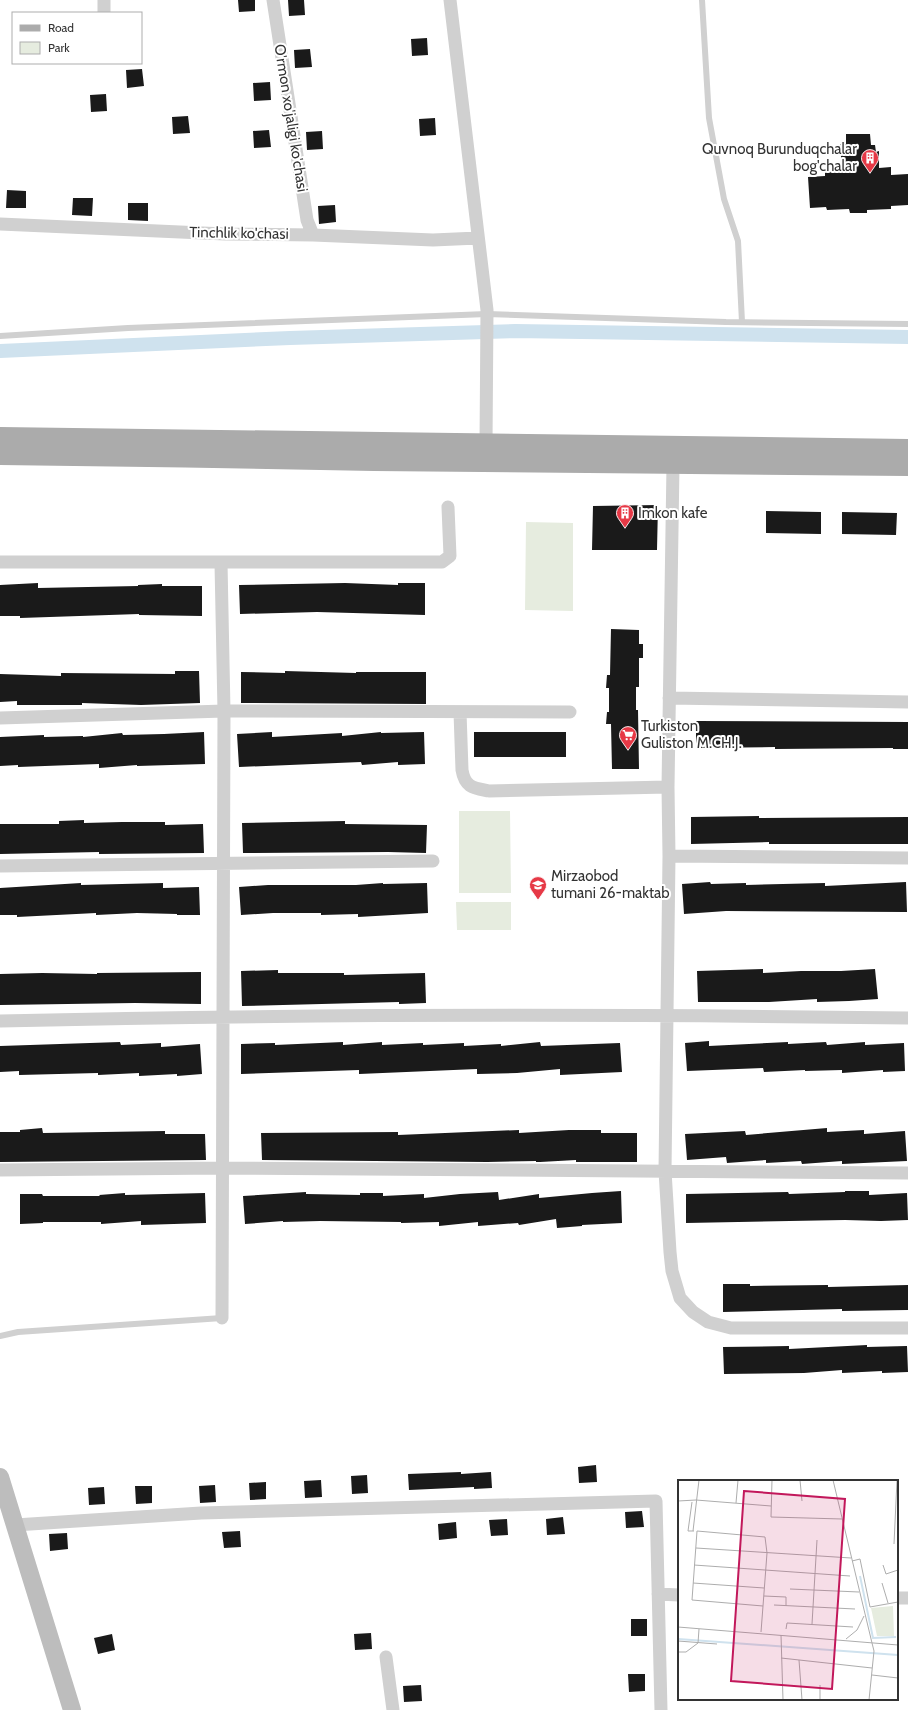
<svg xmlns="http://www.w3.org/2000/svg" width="908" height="1710" viewBox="0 0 908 1710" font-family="Cabin,sans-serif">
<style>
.green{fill:#e6ecdf}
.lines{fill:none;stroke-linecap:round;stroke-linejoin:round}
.canal{stroke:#cfe2ee;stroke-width:14}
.building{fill:#1a1a1a}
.service{stroke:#d0d0d0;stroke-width:6}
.minor{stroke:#d0d0d0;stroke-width:13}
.secondary{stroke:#bdbdbd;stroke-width:18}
.primary{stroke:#ababab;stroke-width:20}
.labels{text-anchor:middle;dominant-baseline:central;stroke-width:4;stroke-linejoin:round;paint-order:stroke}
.street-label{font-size:15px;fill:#333;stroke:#fff}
.poi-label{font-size:15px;fill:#333;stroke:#fff;text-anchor:start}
.inset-river{fill:none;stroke:#cfe2ee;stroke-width:2}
.inset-road{fill:none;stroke:#adadad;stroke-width:1}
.view{fill:#c2185b;fill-opacity:0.15;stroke:#c2185b;stroke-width:2}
.inset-edge{fill:none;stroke:#333;stroke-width:2}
</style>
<rect width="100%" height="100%" fill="#fff"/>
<path class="green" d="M 526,522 L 573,523 L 573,611 L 525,610 Z
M 459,811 L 510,811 L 511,893 L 459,893 Z
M 456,902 L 511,902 L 511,930 L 457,930 Z"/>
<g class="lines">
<path class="canal" d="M 0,351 L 290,338 L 515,331 L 908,337"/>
</g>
<path class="building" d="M 238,0 L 255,0 L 255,11 L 239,12 Z
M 288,0 L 304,0 L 305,15 L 289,16 Z
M 427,38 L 428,55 L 412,56 L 411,39 Z
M 310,49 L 312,67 L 295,68 L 294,50 Z
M 142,69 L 144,86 L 127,88 L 126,70 Z
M 270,82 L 271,100 L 254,101 L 253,83 Z
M 106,94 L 107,111 L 91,112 L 90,95 Z
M 188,116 L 190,133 L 173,134 L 172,117 Z
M 435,118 L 436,135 L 420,136 L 419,119 Z
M 269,130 L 271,147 L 254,148 L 253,131 Z
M 322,131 L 323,149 L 307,150 L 306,132 Z
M 846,134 L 870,134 L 871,145 L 875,145 L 876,152 L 879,151 L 879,168 L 891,167 L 891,175 L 908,174 L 908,205 L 891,206 L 891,209 L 867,210 L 867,213 L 850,213 L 849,209 L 827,210 L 826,207 L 810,208 L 808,177 L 825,176 L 825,171 L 842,170 L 840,144 L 846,144 Z
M 7,190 L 26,191 L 26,208 L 6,208 Z
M 73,198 L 93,198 L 92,216 L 72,215 Z
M 128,203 L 148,203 L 148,221 L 128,220 Z
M 335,205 L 336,222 L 319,224 L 318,206 Z
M 658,505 L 657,550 L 592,550 L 593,506 Z
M 766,511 L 821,512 L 821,534 L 766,533 Z
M 842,512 L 897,513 L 896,535 L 842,534 Z
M 38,583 L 38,588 L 138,586 L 138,585 L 162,584 L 162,586 L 202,586 L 202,616 L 139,615 L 139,614 L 20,618 L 20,616 L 0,616 L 0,585 Z
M 345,583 L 398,585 L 398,583 L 425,583 L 425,615 L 317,612 L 240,614 L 239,585 Z
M 611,629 L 639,630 L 639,644 L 643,644 L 643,658 L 639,658 L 639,687 L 636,687 L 636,710 L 638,710 L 639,769 L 612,769 L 611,724 L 606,724 L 607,712 L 609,712 L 609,688 L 606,688 L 607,675 L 610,675 Z
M 175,671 L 199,671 L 200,703 L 141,705 L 82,703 L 82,705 L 17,705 L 17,701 L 0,702 L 0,674 L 61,676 L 61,673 L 175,674 Z
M 285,671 L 356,673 L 356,672 L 426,672 L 426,704 L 241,703 L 241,672 L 285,673 Z
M 696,721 L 908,722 L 908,749 L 893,749 L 893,748 L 775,749 L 775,747 L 696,748 Z
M 204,732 L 205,764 L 137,766 L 137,765 L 99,768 L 99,764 L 18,767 L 18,765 L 0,766 L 0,737 L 44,735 L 44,737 L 83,736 L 83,737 L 122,733 L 123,735 L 164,734 Z
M 272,732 L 272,737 L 342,733 L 342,736 L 381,732 L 381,733 L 424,732 L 425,764 L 398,765 L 398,762 L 362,765 L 361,762 L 239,767 L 237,734 Z
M 474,732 L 566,732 L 566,757 L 474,757 Z
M 759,816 L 759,818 L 908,817 L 908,844 L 769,844 L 769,842 L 691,844 L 691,817 Z
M 84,820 L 84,823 L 122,822 L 165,822 L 165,825 L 203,824 L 204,853 L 99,854 L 99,852 L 0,854 L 0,824 L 59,824 L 59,821 Z
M 345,821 L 345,824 L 427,825 L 426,853 L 388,852 L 243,853 L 242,823 Z
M 710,882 L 711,884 L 746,883 L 746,885 L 825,883 L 825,886 L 906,882 L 907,912 L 726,911 L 684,914 L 682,884 Z
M 81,883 L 81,885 L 163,883 L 163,888 L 199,887 L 200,915 L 177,915 L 177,914 L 137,913 L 96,915 L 96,913 L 17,917 L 17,915 L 0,915 L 0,888 Z
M 383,883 L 383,884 L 427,883 L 428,913 L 358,917 L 358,914 L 321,915 L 321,913 L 273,913 L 241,915 L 239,887 L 268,885 L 356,885 Z
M 763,969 L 763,973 L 801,971 L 841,971 L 875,969 L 878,999 L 849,1001 L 817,1002 L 817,999 L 769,1002 L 698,1002 L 697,971 Z
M 278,970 L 278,973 L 344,973 L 344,975 L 425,973 L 426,1003 L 399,1004 L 399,1002 L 242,1006 L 241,971 Z
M 201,972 L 201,1004 L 135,1003 L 0,1005 L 0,974 L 42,973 L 97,974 L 97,973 Z
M 709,1041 L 709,1046 L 788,1042 L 788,1044 L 826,1042 L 827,1045 L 865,1042 L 865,1045 L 904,1043 L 905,1071 L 883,1072 L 883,1070 L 842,1073 L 842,1070 L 805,1071 L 805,1070 L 764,1072 L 763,1068 L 687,1071 L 685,1043 Z
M 120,1042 L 121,1045 L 161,1043 L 161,1047 L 200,1044 L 202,1074 L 177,1076 L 177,1074 L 139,1076 L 139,1073 L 98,1075 L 98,1073 L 19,1075 L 19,1071 L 0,1072 L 0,1046 Z
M 343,1042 L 343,1045 L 382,1042 L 382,1045 L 423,1043 L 423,1045 L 464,1043 L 464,1046 L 501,1044 L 501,1046 L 540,1042 L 541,1046 L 620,1043 L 622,1072 L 560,1075 L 560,1069 L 517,1073 L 477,1074 L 477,1069 L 359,1074 L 359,1070 L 241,1074 L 241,1044 L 275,1043 L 275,1045 Z
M 42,1128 L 43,1133 L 165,1131 L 165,1134 L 205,1134 L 206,1160 L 0,1162 L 0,1132 L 20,1132 L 20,1130 Z
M 827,1128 L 827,1132 L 864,1130 L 864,1134 L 905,1131 L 907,1161 L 842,1164 L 842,1161 L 802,1164 L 801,1161 L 766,1163 L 766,1160 L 727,1163 L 726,1157 L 687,1160 L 685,1134 L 745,1131 L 746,1135 Z
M 519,1130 L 519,1133 L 569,1130 L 601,1130 L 601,1133 L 637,1133 L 637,1162 L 576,1162 L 576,1160 L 540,1162 L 536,1162 L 536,1161 L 487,1162 L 262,1160 L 261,1133 L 398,1132 L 398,1135 Z
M 621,1191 L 622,1223 L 582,1225 L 582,1226 L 557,1228 L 556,1219 L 519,1225 L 518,1223 L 478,1226 L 478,1222 L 439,1226 L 439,1222 L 401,1223 L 401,1222 L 320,1221 L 283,1222 L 283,1221 L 245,1224 L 243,1196 L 306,1192 L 306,1194 L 360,1195 L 360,1193 L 383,1193 L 383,1196 L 424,1194 L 424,1198 L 460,1194 L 498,1192 L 499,1200 L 539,1194 L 539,1198 L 592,1193 Z
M 845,1191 L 869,1191 L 869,1195 L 907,1193 L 908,1220 L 881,1221 L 845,1220 L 686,1223 L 686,1194 L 788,1192 L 789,1194 L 845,1192 Z
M 125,1193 L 125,1195 L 205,1193 L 206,1223 L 141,1225 L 141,1221 L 101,1224 L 101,1222 L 43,1222 L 43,1223 L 20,1224 L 20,1194 L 42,1194 L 43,1196 L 100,1196 L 99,1195 Z
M 723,1284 L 750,1284 L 750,1286 L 828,1285 L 828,1287 L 908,1285 L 908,1310 L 842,1311 L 842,1309 L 723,1312 Z
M 867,1345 L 867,1347 L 907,1346 L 908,1372 L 882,1373 L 882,1371 L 842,1373 L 842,1370 L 804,1373 L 724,1374 L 723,1347 L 789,1346 L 789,1349 Z
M 596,1465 L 597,1482 L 579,1483 L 578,1467 Z
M 461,1472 L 461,1474 L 491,1472 L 492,1488 L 474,1489 L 474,1487 L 409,1490 L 408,1474 Z
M 367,1475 L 368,1493 L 352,1494 L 351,1476 Z
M 321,1480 L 322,1497 L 305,1498 L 304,1481 Z
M 266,1482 L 266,1499 L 250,1500 L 249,1483 Z
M 215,1485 L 216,1502 L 200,1503 L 199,1486 Z
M 135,1486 L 152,1486 L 152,1503 L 136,1504 Z
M 104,1487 L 105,1504 L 89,1505 L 88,1488 Z
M 642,1511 L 644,1527 L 626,1528 L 625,1512 Z
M 563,1517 L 565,1534 L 547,1535 L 546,1519 Z
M 507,1519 L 508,1535 L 491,1536 L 489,1520 Z
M 456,1522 L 457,1538 L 439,1540 L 438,1524 Z
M 240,1531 L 241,1547 L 224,1548 L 222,1532 Z
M 67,1533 L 68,1549 L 50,1551 L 49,1534 Z
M 631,1619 L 647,1619 L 647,1636 L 631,1636 Z
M 371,1633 L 372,1649 L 355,1650 L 354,1634 Z
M 112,1634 L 115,1650 L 98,1654 L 94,1638 Z
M 628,1674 L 645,1674 L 645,1691 L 629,1692 Z
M 421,1685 L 422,1701 L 404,1702 L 403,1686 Z"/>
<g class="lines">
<path class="service" d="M 702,0 L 709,118 L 724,199 L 738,241 L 742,322
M 0,336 L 128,328 L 487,314 L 726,322 L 908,324
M 0,1336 L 18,1332 L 222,1318"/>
<path class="minor" d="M 104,0 L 104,13
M 273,0 L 307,220 L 313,235
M 450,0 L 487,310 L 486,444
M 0,224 L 225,234 L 313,235 L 433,240 L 478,238
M 673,465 L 668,787 L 669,856 L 665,1171 L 670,1252 L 672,1271 L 680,1298 L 693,1312 L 708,1322 L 731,1328 L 908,1328
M 0,562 L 442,562 L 450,556 L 448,507
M 221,563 L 224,711 L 222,1318
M 669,698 L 908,702
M 460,712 L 462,770 C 465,788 474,788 489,791 L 668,787
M 0,718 L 224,711 L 570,712
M 669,856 L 908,858
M 0,866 L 433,861
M 0,1021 C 303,1014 605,1014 908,1018
M 0,1170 L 222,1168 L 908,1173
M 15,1525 L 201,1513 L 656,1501 L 661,1710
M 658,1594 L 679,1595
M 897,1598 L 908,1598
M 386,1657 L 393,1710"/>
<path class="secondary" d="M 0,1477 L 72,1710"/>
<path class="primary" d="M 0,437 L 908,449
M 0,455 C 125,456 249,459 374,461 C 552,463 730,464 908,466"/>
</g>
<defs>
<g id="building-pin" transform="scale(0.9)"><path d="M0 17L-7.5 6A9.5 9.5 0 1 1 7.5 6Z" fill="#e63946" stroke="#fff"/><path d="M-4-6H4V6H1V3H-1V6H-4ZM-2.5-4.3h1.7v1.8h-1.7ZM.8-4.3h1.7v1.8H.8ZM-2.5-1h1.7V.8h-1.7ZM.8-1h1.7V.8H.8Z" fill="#fff"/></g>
<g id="supermarket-pin" transform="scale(0.9)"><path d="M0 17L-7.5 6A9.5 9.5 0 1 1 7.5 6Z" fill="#e63946" stroke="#fff"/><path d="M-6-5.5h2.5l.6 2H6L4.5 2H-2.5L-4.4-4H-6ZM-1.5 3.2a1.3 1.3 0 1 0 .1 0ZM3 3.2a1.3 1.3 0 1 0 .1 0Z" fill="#fff"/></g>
<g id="school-pin" transform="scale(0.9)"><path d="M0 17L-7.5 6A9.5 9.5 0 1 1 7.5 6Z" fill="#e63946" stroke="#fff"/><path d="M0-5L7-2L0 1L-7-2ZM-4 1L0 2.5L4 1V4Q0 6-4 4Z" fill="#fff"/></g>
</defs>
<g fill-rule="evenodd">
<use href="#building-pin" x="870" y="158"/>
<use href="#building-pin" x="625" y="513"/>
<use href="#supermarket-pin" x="628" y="735"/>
<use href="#school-pin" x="538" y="885"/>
</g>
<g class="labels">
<g class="street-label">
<text transform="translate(291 118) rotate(81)">O'rmon xo'jaligi ko'chasi</text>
<text transform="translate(239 233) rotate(1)">Tinchlik ko'chasi</text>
</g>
<g class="poi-label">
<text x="857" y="149" text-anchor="end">Quvnoq Burunduqchalar<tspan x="857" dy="17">bog'chalar</tspan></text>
<text x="638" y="513">Imkon kafe</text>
<text x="641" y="726">Turkiston<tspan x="641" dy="17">Guliston M.CH.J.</tspan></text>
<text x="551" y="876">Mirzaobod<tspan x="551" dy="17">tumani 26-maktab</tspan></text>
</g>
</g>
<g transform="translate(678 1480)">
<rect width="220" height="220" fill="#fff"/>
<path d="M 215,126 L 216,156 L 199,156 L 193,128 Z" fill="#e6ecdf"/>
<path class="inset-river" d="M 182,96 L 195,158 L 218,157M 0,159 L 220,175"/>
<path class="inset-road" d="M 94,0 L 93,37 L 164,39M 122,0 L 124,21M 155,0 L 194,163M 0,21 L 18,20 L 93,26M 14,22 L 10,51 L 16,51M 58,23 L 60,0M 15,51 L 21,0M 216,64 L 219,0M 18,68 L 173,78M 174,81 L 182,79 L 192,127 L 220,122M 16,85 L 172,96M 205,85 L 208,94 L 220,90M 15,103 L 86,108M 204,103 L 210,123M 112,109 L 181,112M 86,116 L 108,117 L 108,126M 96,125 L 177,129M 134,144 L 139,60M 0,147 L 220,165M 108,149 L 109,143 L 175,147M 83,152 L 85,126 L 14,120 L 19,51 L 87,57 L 89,73 L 85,126M 103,155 L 105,220M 168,159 L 179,150 L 186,136M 0,161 L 39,164M 0,172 L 8,172 L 20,163 L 21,149M 103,178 L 194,188M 121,180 L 124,220M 194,195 L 220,198M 142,220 L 142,205M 191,220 L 196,171 L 194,163"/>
<path class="view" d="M 66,11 L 167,19 L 154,209 L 53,201 Z"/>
<rect width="220" height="220" class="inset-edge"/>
</g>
<rect x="12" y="12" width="130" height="52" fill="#ffffff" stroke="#adadad"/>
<rect x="20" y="25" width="20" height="6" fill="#ababab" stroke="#adadad"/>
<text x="48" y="32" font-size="12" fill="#333333">Road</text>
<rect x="20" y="42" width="20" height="12" fill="#e6ecdf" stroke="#adadad"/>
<text x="48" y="52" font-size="12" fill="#333333">Park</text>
</svg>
